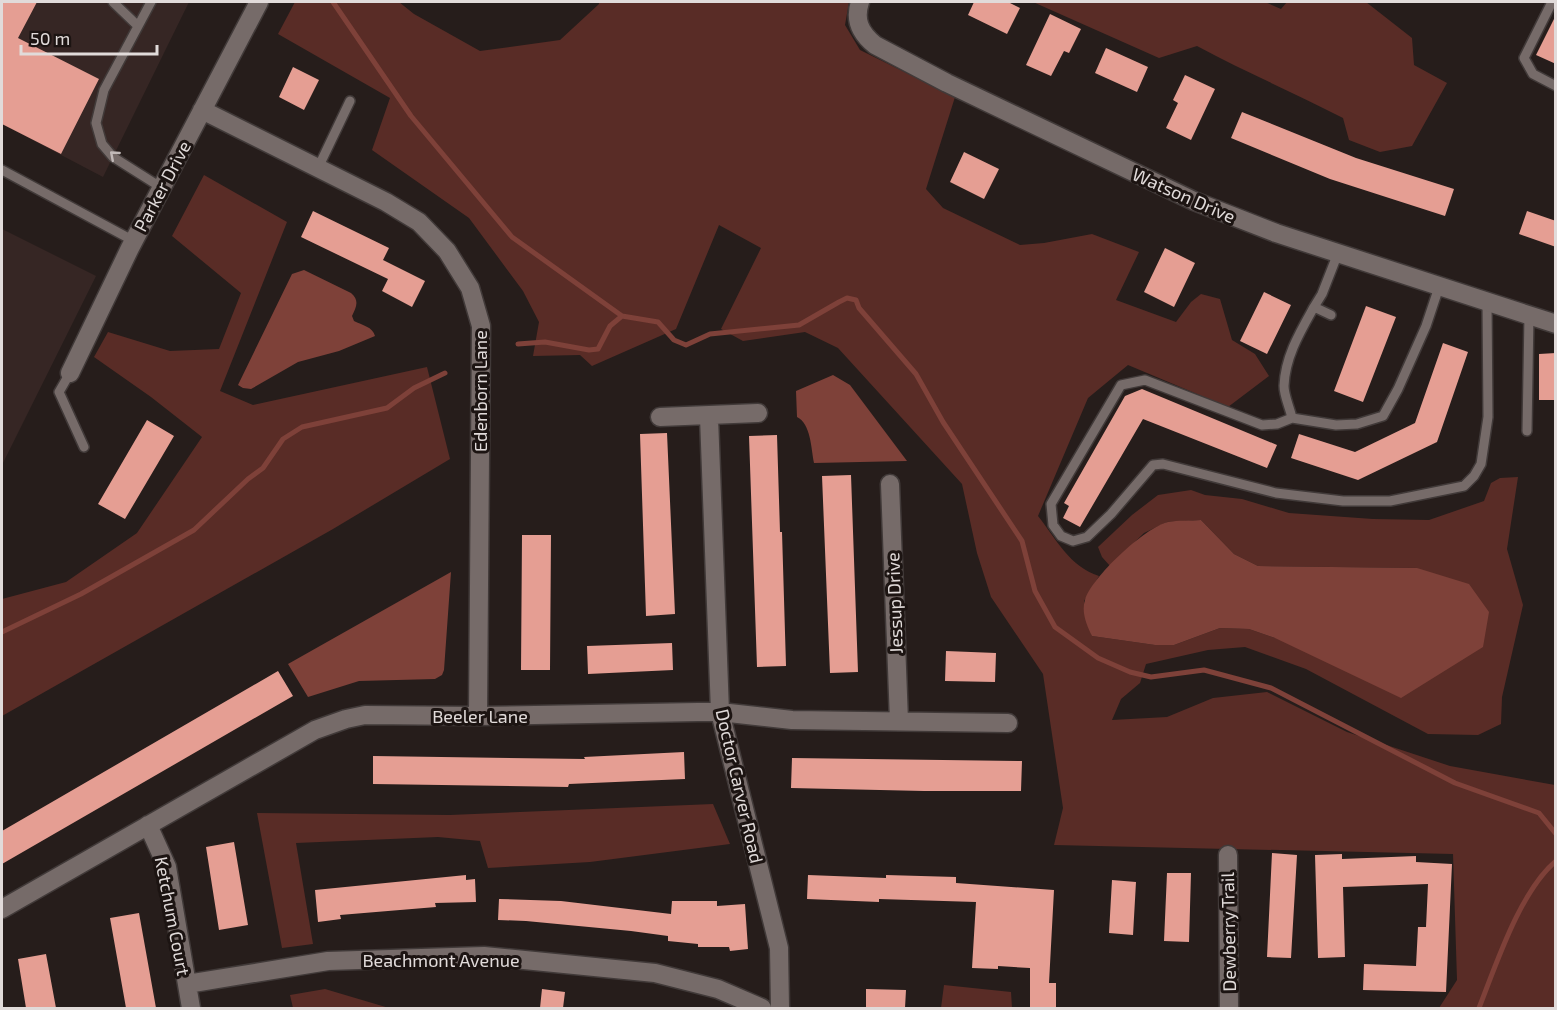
<svg xmlns="http://www.w3.org/2000/svg" width="1557" height="1010" viewBox="0 0 1557 1010" font-family="'Exo 2',sans-serif">
<style>
.built{fill:#362624}
.green{fill:#592c26}
.water{fill:#7e4139}
.lines{fill:none;stroke-linecap:round;stroke-linejoin:round}
.stream{stroke:#7e4139;stroke-width:5}
.building{fill:#e59e93}
.lane-casing{stroke:#413a39;stroke-width:12}
.street-casing{stroke:#413a39;stroke-width:21}
.lane{stroke:#766b69;stroke-width:9}
.street{stroke:#766b69;stroke-width:18}
.oneway{stroke:#c1b9b8}
.labels{text-anchor:middle;dominant-baseline:central;stroke-width:6;stroke-linejoin:round;paint-order:stroke}
.street-label{font-size:18px;fill:#e1dbda;stroke:#1c1412}
</style>
<rect width="100%" height="100%" fill="#261d1b"/>
<path class="built" d="M 2,2 L 189,2 L 103,177 L 2,124 Z
M 2,229 L 96,276 L 2,465 Z"/>
<path class="green" d="M 295,2 L 399,2 L 414,14 L 480,51 L 560,40 L 599,4 L 599,2 L 849,2 L 845,25 L 860,50 L 955,97 L 926,189 L 943,208 L 1020,245 L 1044,243 L 1092,234 L 1139,252 L 1116,300 L 1176,322 L 1191,302 L 1201,294 L 1220,299 L 1232,340 L 1255,354 L 1269,376 L 1228,407 L 1128,365 L 1088,398 L 1038,516 C 1056,539 1070,567 1099,576 L 1084,601 L 1092,636 L 1155,645 L 1174,645 L 1220,628 L 1249,629 L 1275,638 L 1417,568 L 1258,566 L 1234,554 L 1201,520 L 1167,522 L 1144,533 L 1110,566 L 1102,557 L 1098,547 L 1132,515 L 1158,495 L 1191,490 L 1205,495 L 1242,499 L 1289,513 L 1373,519 L 1429,520 L 1484,501 L 1491,483 L 1500,478 L 1518,477 L 1507,549 L 1523,605 L 1502,697 L 1501,724 L 1478,735 L 1428,734 L 1306,669 L 1245,647 L 1208,650 L 1146,664 L 1140,683 L 1121,699 L 1112,720 L 1167,717 L 1213,698 L 1267,692 L 1347,732 L 1450,766 L 1555,785 L 1555,1008 L 1439,1008 L 1457,980 L 1453,854 L 1054,845 L 1063,808 L 1043,674 L 991,597 L 977,553 L 962,484 L 838,348 L 805,332 L 743,341 L 721,329 L 761,248 L 719,225 L 676,329 L 592,366 L 580,355 L 533,356 L 539,322 L 523,291 L 469,218 L 372,150 L 390,98 L 278,34 Z
M 1033,2 L 1265,2 L 1281,9 L 1287,2 L 1366,2 L 1412,38 L 1414,65 L 1447,83 L 1412,146 L 1380,152 L 1349,140 L 1343,118 C 1295,93 1245,72 1197,46 L 1159,58 Z
M 204,175 L 287,222 L 220,391 L 253,405 L 427,367 L 450,459 L 333,529 L 2,716 L 2,599 L 66,582 L 137,533 L 202,437 L 151,397 L 94,357 L 108,332 L 170,351 L 219,349 L 241,293 L 172,236 Z
M 713,804 L 730,844 L 590,862 L 488,868 L 480,841 L 438,837 L 296,843 L 313,944 L 282,948 L 257,813 L 450,815 Z
M 944,985 L 1011,992 L 1012,1008 L 941,1008 Z
M 325,989 L 389,1008 L 293,1008 L 290,995 Z"/>
<path class="water" d="M 304,270 L 351,293 C 360,301 356,307 352,316 L 354,321 C 362,325 373,327 375,336 L 339,351 L 298,362 L 251,389 L 243,388 L 238,385 L 292,274 Z
M 833,375 L 850,385 L 907,461 L 814,463 C 811,448 811,424 797,417 L 796,391 Z
M 1201,520 L 1234,554 L 1258,566 L 1417,568 L 1469,584 L 1489,612 L 1483,647 L 1401,698 L 1275,638 L 1249,629 L 1220,628 L 1174,645 L 1155,645 L 1092,636 C 1087,626 1081,612 1085,600 C 1091,578 1145,527 1168,522 C 1178,520 1190,521 1201,520 Z
M 451,572 L 444,670 L 442,675 L 435,679 L 359,681 L 308,697 L 288,664 Z"/>
<g class="lines">
<path class="stream" d="M 333,2 L 411,116 L 512,237 L 622,316 L 658,322 L 674,340 L 686,345 L 710,334 L 799,325 L 839,302 L 847,298 L 856,300 L 859,308 L 916,374 L 943,422 L 1022,541 L 1035,591 L 1055,627 L 1098,658 L 1130,672 L 1151,677 L 1204,670 L 1271,688 L 1455,783 L 1539,813 L 1556,834
M 518,344 L 545,342 L 589,350 L 598,349 L 610,326 L 622,316
M 2,632 L 81,594 L 194,530 L 248,479 L 263,468 L 283,439 L 302,427 L 387,408 L 414,388 L 445,373
M 1479,1008 C 1496,965 1520,891 1556,861"/>
</g>
<path class="building" d="M 2,2 L 37,2 L 18,38 L 99,79 L 61,154 L 2,124 Z
M 974,2 L 1008,2 L 1020,8 L 1007,34 L 968,15 Z
M 1050,14 L 1081,29 L 1069,53 L 1064,51 L 1051,76 L 1026,65 Z
M 1556,15 L 1556,64 L 1536,55 Z
M 1106,48 L 1148,67 L 1137,92 L 1095,73 Z
M 293,67 L 319,80 L 304,110 L 279,97 Z
M 1185,75 L 1215,89 L 1191,140 L 1166,128 L 1178,103 L 1173,100 Z
M 1242,112 L 1356,158 L 1454,189 L 1445,216 L 1330,179 L 1231,138 Z
M 964,152 L 999,169 L 984,199 L 950,182 Z
M 313,211 L 389,248 L 383,260 L 425,281 L 412,307 L 382,291 L 388,279 L 301,237 Z
M 1527,211 L 1556,221 L 1556,247 L 1519,234 Z
M 1165,248 L 1195,263 L 1174,307 L 1144,292 Z
M 1264,292 L 1291,305 L 1267,354 L 1240,341 Z
M 1366,306 L 1396,317 L 1363,402 L 1334,391 Z
M 1443,343 L 1468,352 L 1437,442 L 1358,480 L 1291,458 L 1299,434 L 1355,452 L 1415,423 Z
M 1556,353 L 1556,400 L 1539,400 L 1539,354 Z
M 1142,389 L 1277,445 L 1267,468 L 1143,419 L 1080,527 L 1063,518 L 1069,506 L 1064,503 L 1125,396 Z
M 147,420 L 174,436 L 125,519 L 98,504 Z
M 667,433 L 675,614 L 646,616 L 640,434 Z
M 777,435 L 780,532 L 782,532 L 786,666 L 757,667 L 749,436 Z
M 851,475 L 858,672 L 830,673 L 822,476 Z
M 522,535 L 551,535 L 550,670 L 521,670 Z
M 672,643 L 673,670 L 588,674 L 587,646 Z
M 946,651 L 996,653 L 995,682 L 945,681 Z
M 278,671 L 293,696 L 2,864 L 2,831 Z
M 684,752 L 685,779 L 569,784 L 568,787 L 373,784 L 373,756 L 585,759 L 584,757 Z
M 792,758 L 1022,761 L 1021,791 L 924,791 L 791,788 Z
M 234,842 L 248,925 L 219,930 L 206,847 Z
M 1272,853 L 1297,855 L 1291,958 L 1267,957 Z
M 1342,854 L 1342,859 L 1416,856 L 1416,862 L 1452,864 L 1446,992 L 1363,990 L 1364,964 L 1416,966 L 1418,927 L 1426,927 L 1428,884 L 1343,887 L 1345,957 L 1318,958 L 1315,855 Z
M 1167,873 L 1191,873 L 1189,942 L 1164,941 Z
M 466,875 L 466,880 L 475,879 L 476,902 L 435,903 L 436,907 L 340,915 L 341,919 L 318,922 L 315,890 Z
M 808,875 L 886,878 L 886,875 L 956,877 L 956,883 L 1054,890 L 1049,983 L 1056,983 L 1056,1008 L 1030,1008 L 1030,968 L 998,966 L 998,969 L 972,968 L 976,902 L 879,899 L 879,902 L 807,899 Z
M 1112,880 L 1136,882 L 1133,935 L 1109,933 Z
M 499,899 L 561,901 L 671,914 L 672,901 L 717,901 L 717,906 L 745,904 L 748,949 L 730,951 L 729,947 L 698,947 L 698,944 L 668,941 L 668,936 L 631,931 L 526,921 L 498,920 Z
M 139,913 L 156,1008 L 126,1008 L 110,918 Z
M 46,954 L 56,1008 L 26,1008 L 18,959 Z
M 542,989 L 565,992 L 563,1008 L 540,1008 Z
M 866,989 L 906,990 L 905,1008 L 866,1008 Z"/>
<g class="lines">
<g class="lane-casing">
<path id="lane" d="M 113,2 L 138,26
M 151,2 L 104,90 L 96,123 L 102,144 L 113,157 L 162,188
M 1552,2 L 1524,58 L 1533,74 L 1556,86
M 318,168 L 350,101
M 2,170 L 134,241
M 1439,287 L 1426,326 L 1398,389 L 1383,416 L 1357,424 L 1336,425 L 1292,418 L 1277,424 L 1262,425 L 1145,380 L 1121,385 L 1051,504 L 1053,525 L 1061,536 L 1073,541 L 1087,537 L 1111,514 L 1153,465 L 1163,464 L 1276,493 L 1343,501 L 1390,501 L 1464,486 L 1474,476 L 1481,464 L 1488,417 L 1487,302
M 1314,307 L 1322,294 L 1338,253
M 70,373 L 59,392 L 84,447
M 1292,418 C 1290,408 1284,396 1284,386 C 1285,357 1300,332 1314,307 L 1331,315
M 1527,431 L 1529,315"/>
</g>
<g class="street-casing">
<path id="street" d="M 860,2 C 854,20 860,33 875,45 L 947,83 L 1194,201 L 1276,233 L 1556,324
M 202,110 L 386,202 L 419,222 L 447,251 L 470,288 L 481,326 L 478,716
M 70,373 L 130,248 L 259,2
M 660,417 L 758,413
M 709,417 L 720,712 L 779,948 L 780,1008
M 890,484 L 899,721
M 148,825 L 167,867 L 191,1008
M 1228,855 L 1229,1008
M 2,909 L 315,730 L 346,719 L 365,715 L 478,716 L 698,712 L 720,712 L 792,720 L 1008,723
M 187,984 L 328,961 L 484,956 L 655,973 L 718,989 L 762,1008"/>
</g>
<use href="#lane" class="lane"/>
<use href="#street" class="street"/>
</g>
<defs><path id="oneway-chevron" d="M-2-3.5L2.5 0L-2 3.5" fill="none" stroke-width="1.6" stroke-linecap="round" stroke-linejoin="round" transform="scale(1.5)"/></defs>
<use class="oneway" href="#oneway-chevron" transform="translate(114 155) rotate(-139)"/>
<g class="labels">
<g class="street-label">
<text transform="translate(162 186) rotate(-62)">Parker Drive</text>
<text transform="translate(1184 195) rotate(24)">Watson Drive</text>
<text transform="translate(480 391) rotate(-90)">Edenborn Lane</text>
<text transform="translate(894 603) rotate(-92)">Jessup Drive</text>
<text x="480" y="716">Beeler Lane</text>
<text transform="translate(740 786) rotate(77)">Doctor Carver Road</text>
<text transform="translate(173 916) rotate(79)">Ketchum Court</text>
<text transform="translate(1228 932) rotate(-91)">Dewberry Trail</text>
<text x="441" y="960">Beachmont Avenue</text>
</g>
</g>
<rect width="1557" height="1010" fill="none" stroke="#e1dbda" stroke-width="6"/>
<path d="M21 45v9h136v-9" fill="none" stroke="#e1dbda" stroke-width="3"/>
<text x="30" y="45" font-size="18" fill="#e1dbda" stroke="#1c1412" stroke-width="4.5" paint-order="stroke">50 m</text>
</svg>
